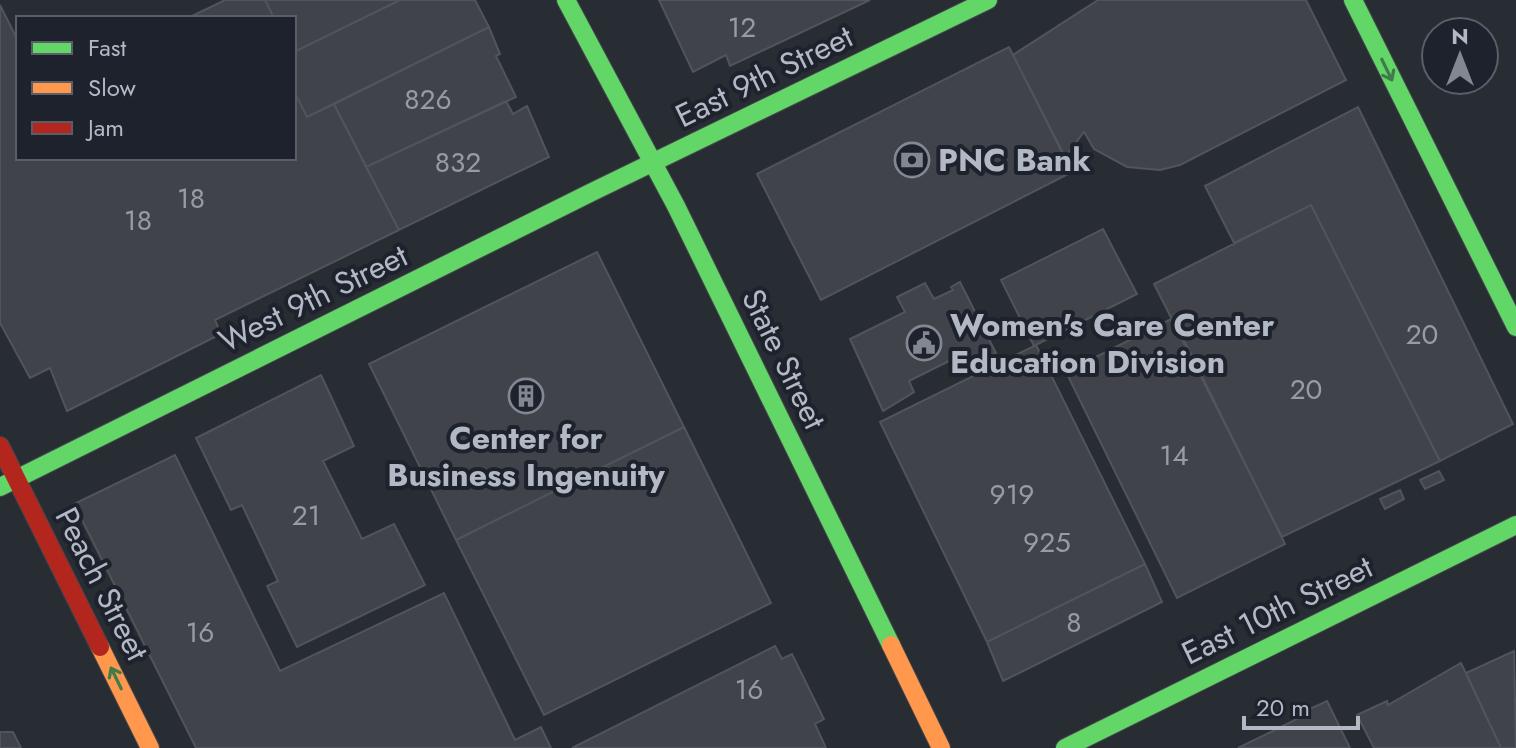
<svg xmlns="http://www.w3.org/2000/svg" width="1516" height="748" viewBox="0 0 1516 748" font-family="Jost,sans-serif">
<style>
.building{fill:#40444a;stroke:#50545b;stroke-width:2}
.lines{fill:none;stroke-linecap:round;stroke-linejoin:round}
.fast-casing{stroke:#44474c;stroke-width:20}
.slow-casing{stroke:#44474c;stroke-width:20}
.jam-casing{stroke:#44474c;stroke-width:20}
.fast{stroke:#63d668;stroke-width:18}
.slow{stroke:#ff974d;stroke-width:18}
.jam{stroke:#b3261e;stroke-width:18}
.oneway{stroke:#407c4a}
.labels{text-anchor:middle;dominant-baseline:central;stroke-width:8;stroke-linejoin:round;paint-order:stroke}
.number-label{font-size:28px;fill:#969ba6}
.street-label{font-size:32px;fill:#b2b8c4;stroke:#1d222d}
.poi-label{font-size:32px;font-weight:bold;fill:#b2b8c4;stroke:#1d222d;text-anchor:start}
</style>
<rect width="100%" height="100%" fill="#282c33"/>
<path class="building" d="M 225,0 L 265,0 L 274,18 L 188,18 Z
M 265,0 L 400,0 L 294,52 L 294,18 L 274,18 Z
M 400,0 L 475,0 L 489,27 L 307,117 L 294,91 L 294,52 Z
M 659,0 L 870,0 L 730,66 L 726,55 L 693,72 Z
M 1098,0 L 1306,0 L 1346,80 L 1180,165 L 1160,170 L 1127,167 L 1094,149 L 1084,132 L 1065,157 L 1013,55 Z
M 0,5 L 18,41 L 18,158 L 294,158 L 294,91 L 307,117 L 334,104 L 399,230 L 215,320 L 221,334 L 67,411 L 50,368 L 30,378 L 0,323 Z
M 489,27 L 500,54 L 496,56 L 516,97 L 366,167 L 334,104 Z
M 1009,47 L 1072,172 L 821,300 L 757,174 Z
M 506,101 L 513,114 L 527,106 L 549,157 L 399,230 L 366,167 Z
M 1358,107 L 1513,424 L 1440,461 L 1311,205 L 1234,243 L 1205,186 Z
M 1311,205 L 1440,461 L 1282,537 L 1154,284 Z
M 1103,229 L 1137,294 L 1034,346 L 1001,280 Z
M 597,252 L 684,427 L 456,540 L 369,364 Z
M 960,282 L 996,353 L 963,366 L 959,356 L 909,381 L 914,392 L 883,411 L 850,339 L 905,312 L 897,297 L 925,283 L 934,299 L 953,290 L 951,287 Z
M 1173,318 L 1285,544 L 1177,598 L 1066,372 Z
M 1036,345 L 1145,564 L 987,642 L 880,422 Z
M 321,375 L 354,446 L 323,461 L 362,539 L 394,524 L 425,585 L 297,647 L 267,586 L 278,581 L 242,505 L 231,510 L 196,438 Z
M 684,427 L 771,603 L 544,715 L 456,540 Z
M 175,455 L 280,671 L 444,593 L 515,740 L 541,727 L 551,748 L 196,748 L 74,504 Z
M 1439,471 L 1444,480 L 1425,489 L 1420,480 Z
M 1400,490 L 1404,499 L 1385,509 L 1380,499 Z
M 1145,564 L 1162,602 L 1003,681 L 987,642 Z
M 775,646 L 782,659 L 792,654 L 824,719 L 815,724 L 826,748 L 572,748 Z
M 1514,651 L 1516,748 L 1501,748 L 1466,673 Z
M 1461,663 L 1501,748 L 1374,748 L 1357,715 L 1387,701 L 1388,705 Z
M 1327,701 L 1350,748 L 1238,748 L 1297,719 L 1294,716 Z
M 0,732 L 13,732 L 21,748 L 0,748 Z"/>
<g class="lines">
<g class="fast-casing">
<path id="fast" d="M 566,0 L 676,206 L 891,645
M 1353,0 L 1516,327
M 0,487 L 592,192 L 988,0
M 1065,748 L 1516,525"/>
</g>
<g class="slow-casing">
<path id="slow" d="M 891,645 L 941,748
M 100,647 L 150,748"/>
</g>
<g class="jam-casing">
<path id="jam" d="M 0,446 L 100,647"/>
</g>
<use href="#fast" class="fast"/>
<use href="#slow" class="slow"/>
<use href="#jam" class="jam"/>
</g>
<defs><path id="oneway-shaft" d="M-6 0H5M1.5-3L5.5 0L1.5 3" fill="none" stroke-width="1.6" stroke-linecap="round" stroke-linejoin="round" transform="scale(2)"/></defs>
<g class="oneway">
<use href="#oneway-shaft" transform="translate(1387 70) rotate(64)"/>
<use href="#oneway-shaft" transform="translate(116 678) rotate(-116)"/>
</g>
<defs>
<g id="bank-ring" transform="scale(1.8)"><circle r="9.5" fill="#1d222d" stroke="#828791" stroke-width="1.5"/><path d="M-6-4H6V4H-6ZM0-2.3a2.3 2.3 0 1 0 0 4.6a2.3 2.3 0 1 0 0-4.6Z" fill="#828791"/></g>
<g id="civic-ring" transform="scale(1.8)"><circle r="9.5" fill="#1d222d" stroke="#828791" stroke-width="1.5"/><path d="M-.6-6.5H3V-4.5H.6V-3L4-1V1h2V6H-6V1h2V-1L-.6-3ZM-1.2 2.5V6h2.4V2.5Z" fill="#828791"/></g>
<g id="building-ring" transform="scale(1.8)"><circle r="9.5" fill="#1d222d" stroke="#828791" stroke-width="1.5"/><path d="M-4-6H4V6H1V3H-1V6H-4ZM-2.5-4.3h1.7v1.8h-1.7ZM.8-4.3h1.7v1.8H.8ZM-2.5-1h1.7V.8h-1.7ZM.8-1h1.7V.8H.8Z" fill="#828791"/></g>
</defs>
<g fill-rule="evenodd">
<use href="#bank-ring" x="912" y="160"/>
<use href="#civic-ring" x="924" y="343"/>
<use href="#building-ring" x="526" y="396"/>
</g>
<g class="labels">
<g class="number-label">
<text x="742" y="27">12</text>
<text x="428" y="99">826</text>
<text x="458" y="162">832</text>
<text x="191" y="198">18</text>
<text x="138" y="220">18</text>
<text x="1422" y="334">20</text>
<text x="1306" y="389">20</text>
<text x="1174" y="455">14</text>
<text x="1012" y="494">919</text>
<text x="306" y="515">21</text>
<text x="1047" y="542">925</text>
<text x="1074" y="622">8</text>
<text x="200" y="632">16</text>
<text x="749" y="689">16</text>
</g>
<g class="street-label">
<text transform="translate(764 76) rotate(-26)">East 9th Street</text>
<text transform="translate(313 298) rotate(-26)">West 9th Street</text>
<text transform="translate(784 359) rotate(64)">State Street</text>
<text transform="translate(102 584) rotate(63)">Peach Street</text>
<text transform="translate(1277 610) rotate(-26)">East 10th Street</text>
</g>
<g class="poi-label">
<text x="938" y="160">PNC Bank</text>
<text x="950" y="325">Women's Care Center<tspan x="950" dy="37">Education Division</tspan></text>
<text x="526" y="438" text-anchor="middle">Center for<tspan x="526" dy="37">Business Ingenuity</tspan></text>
</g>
</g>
<rect x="16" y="16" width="280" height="144" fill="#1d222d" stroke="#595e69" stroke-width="2"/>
<rect x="32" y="42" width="40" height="12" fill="#63d668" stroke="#595e69" stroke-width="2"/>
<text x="88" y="56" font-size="24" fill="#b2b8c4">Fast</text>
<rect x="32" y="82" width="40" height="12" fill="#ff974d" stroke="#595e69" stroke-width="2"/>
<text x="88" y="96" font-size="24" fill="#b2b8c4">Slow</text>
<rect x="32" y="122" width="40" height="12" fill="#b3261e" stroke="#595e69" stroke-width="2"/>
<text x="88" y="136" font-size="24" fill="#b2b8c4">Jam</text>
<g transform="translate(1460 56)"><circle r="38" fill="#1d222d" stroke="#595e69" stroke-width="2"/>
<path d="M0-6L14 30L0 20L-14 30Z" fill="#828791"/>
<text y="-12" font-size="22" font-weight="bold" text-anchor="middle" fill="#b2b8c4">N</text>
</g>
<path d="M1244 716v12h114v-12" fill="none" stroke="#b2b8c4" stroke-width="4"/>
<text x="1256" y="716" font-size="24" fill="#b2b8c4" stroke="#1d222d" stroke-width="6" paint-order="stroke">20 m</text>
</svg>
